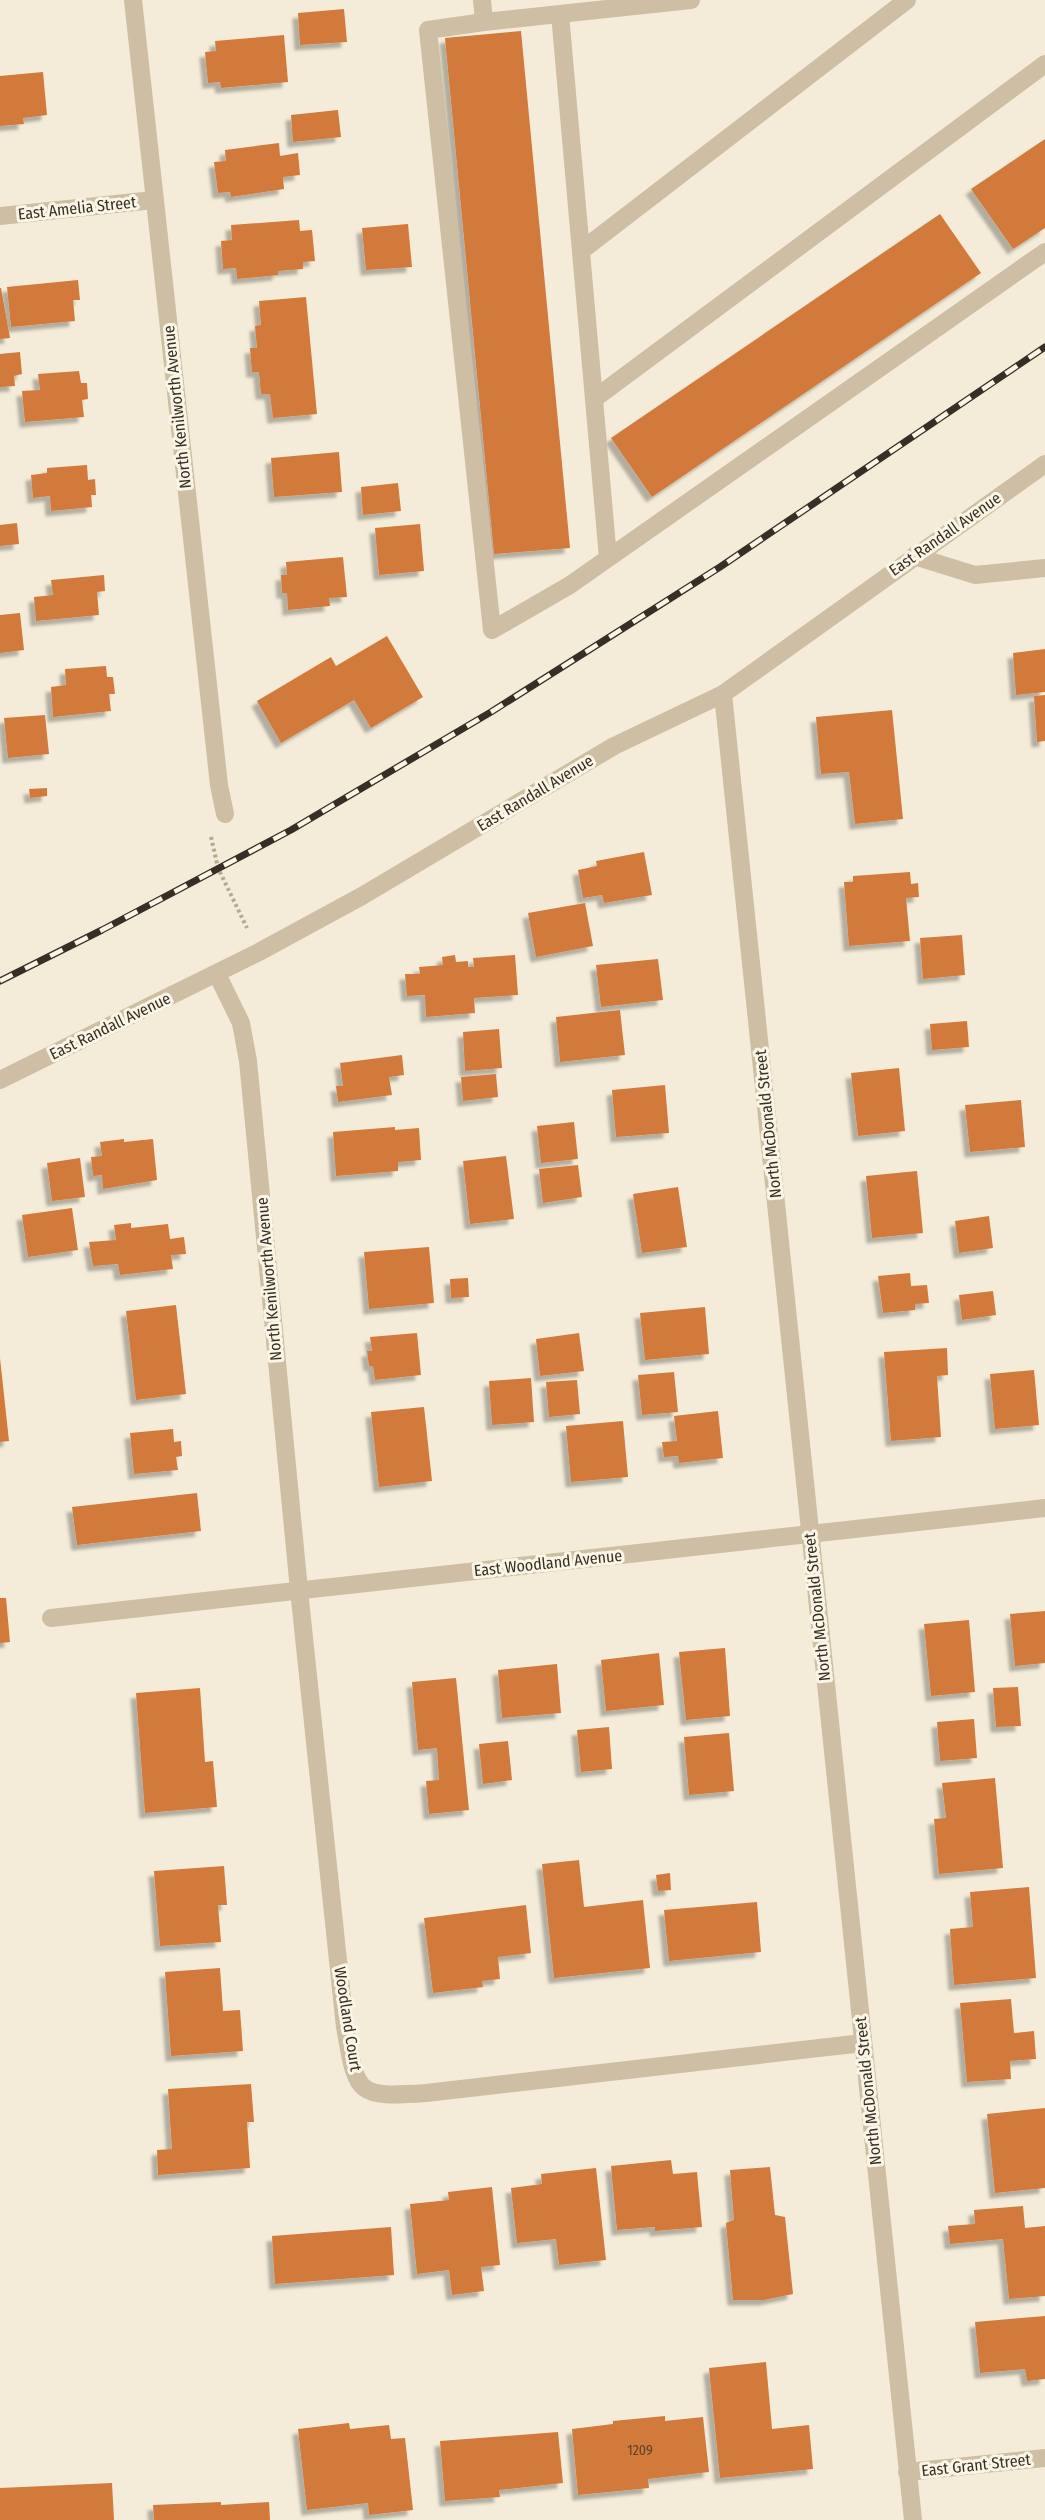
<svg xmlns="http://www.w3.org/2000/svg" width="1045" height="2520" viewBox="0 0 1045 2520" font-family="'Fira Sans Condensed',sans-serif">
<style>
.building{fill:#d17a3a;filter:url(#shadow)}
.lines{fill:none;stroke-linecap:round;stroke-linejoin:round}
.path{stroke:#b9a88e;stroke-width:4;stroke-dasharray:3 3;stroke-linecap:butt}
.minor{stroke:#cdbea4;stroke-width:18}
.rail-casing{stroke:#372f26;stroke-width:7}
.rail{stroke:#fbf5e6;stroke-width:4.5;stroke-dasharray:14;stroke-linecap:butt}
.labels{text-anchor:middle;dominant-baseline:central;stroke-width:6;stroke-linejoin:round;paint-order:stroke}
.number-label{font-size:14px;fill:#5e422b}
.street-label{font-size:16px;fill:#372f26;stroke:#fbf5e6}
</style>
<defs>
<filter id="shadow"><feDropShadow dx="-5.5" dy="5.5" stdDeviation="1.5" flood-color="#0004"/></filter>
</defs>
<rect width="100%" height="100%" fill="#f4ecd9"/>
<path class="building" d="M 344,9 L 347,42 L 300,45 L 298,13 Z
M 521,31 L 570,548 L 494,554 L 445,38 Z
M 284,35 L 288,82 L 221,88 L 220,82 L 208,83 L 205,52 L 216,51 L 215,41 Z
M 43,72 L 47,115 L 23,118 L 24,124 L 0,126 L 0,76 Z
M 338,110 L 341,137 L 293,142 L 291,115 Z
M 1045,139 L 1045,228 L 1013,249 L 971,189 Z
M 279,143 L 280,156 L 298,153 L 300,175 L 283,177 L 284,189 L 231,197 L 230,192 L 218,193 L 214,162 L 226,161 L 225,150 Z
M 940,214 L 981,273 L 652,497 L 611,438 Z
M 299,220 L 300,231 L 312,230 L 315,261 L 303,262 L 303,269 L 278,271 L 278,275 L 237,279 L 236,268 L 223,269 L 221,241 L 232,240 L 231,225 Z
M 408,224 L 412,267 L 366,270 L 362,228 Z
M 78,280 L 80,300 L 73,300 L 75,321 L 11,327 L 7,287 Z
M 0,288 L 1,288 L 10,338 L 0,339 Z
M 306,297 L 317,414 L 273,418 L 270,394 L 261,394 L 259,372 L 252,372 L 250,348 L 257,348 L 255,326 L 261,325 L 259,301 Z
M 20,352 L 22,374 L 14,376 L 15,386 L 0,387 L 0,354 Z
M 79,371 L 81,383 L 87,383 L 88,399 L 82,400 L 84,417 L 25,422 L 22,391 L 40,390 L 38,374 Z
M 339,452 L 342,492 L 274,497 L 271,458 Z
M 87,465 L 88,480 L 95,479 L 96,495 L 91,495 L 92,507 L 51,511 L 50,496 L 33,498 L 31,475 L 47,473 L 47,468 Z
M 398,483 L 401,511 L 363,515 L 361,487 Z
M 17,523 L 19,544 L 0,546 L 0,525 Z
M 420,524 L 424,571 L 379,575 L 375,528 Z
M 343,557 L 347,597 L 329,598 L 330,606 L 288,610 L 287,593 L 282,593 L 281,575 L 287,575 L 286,562 Z
M 104,575 L 105,591 L 97,592 L 99,615 L 36,621 L 34,597 L 53,595 L 51,580 Z
M 20,613 L 24,650 L 0,653 L 0,615 Z
M 387,636 L 423,697 L 371,728 L 354,700 L 281,743 L 257,701 L 331,657 L 336,666 Z
M 1045,649 L 1045,692 L 1016,695 L 1013,653 Z
M 106,666 L 107,677 L 113,677 L 115,694 L 109,694 L 111,711 L 53,717 L 51,687 L 66,685 L 65,669 Z
M 1045,695 L 1045,741 L 1037,742 L 1034,696 Z
M 892,710 L 903,819 L 855,824 L 849,772 L 821,774 L 816,717 Z
M 45,715 L 49,754 L 8,758 L 4,718 Z
M 47,788 L 47,796 L 30,798 L 29,789 Z
M 644,852 L 652,895 L 604,903 L 602,895 L 583,898 L 578,870 L 597,866 L 596,861 Z
M 910,872 L 911,884 L 918,883 L 919,897 L 906,898 L 910,941 L 849,946 L 844,882 L 853,882 L 853,876 Z
M 585,903 L 593,946 L 536,957 L 528,913 Z
M 962,935 L 965,975 L 923,979 L 920,938 Z
M 455,955 L 456,962 L 468,961 L 468,967 L 474,967 L 473,958 L 515,955 L 518,995 L 474,998 L 475,1013 L 426,1017 L 425,995 L 407,996 L 405,974 L 420,974 L 419,967 L 443,965 L 442,957 Z
M 658,959 L 663,1000 L 601,1007 L 596,965 Z
M 620,1010 L 625,1055 L 560,1062 L 556,1017 Z
M 967,1021 L 969,1047 L 932,1050 L 930,1024 Z
M 499,1029 L 502,1068 L 465,1071 L 463,1032 Z
M 402,1055 L 404,1075 L 389,1077 L 392,1095 L 338,1102 L 336,1086 L 343,1086 L 340,1063 Z
M 899,1068 L 905,1131 L 858,1136 L 851,1073 Z
M 496,1074 L 498,1097 L 463,1101 L 461,1077 Z
M 665,1085 L 669,1133 L 616,1137 L 612,1090 Z
M 1021,1100 L 1025,1147 L 970,1152 L 965,1105 Z
M 574,1122 L 578,1159 L 541,1163 L 537,1126 Z
M 395,1127 L 395,1130 L 419,1128 L 421,1160 L 398,1162 L 398,1171 L 336,1176 L 333,1132 Z
M 124,1139 L 124,1142 L 153,1139 L 157,1180 L 103,1189 L 102,1175 L 93,1176 L 91,1157 L 102,1156 L 100,1142 Z
M 506,1156 L 514,1219 L 470,1224 L 463,1161 Z
M 80,1158 L 85,1197 L 52,1201 L 47,1163 Z
M 578,1165 L 582,1197 L 543,1203 L 539,1169 Z
M 917,1171 L 923,1233 L 872,1238 L 866,1176 Z
M 678,1187 L 687,1247 L 642,1253 L 633,1194 Z
M 72,1208 L 78,1250 L 28,1257 L 22,1215 Z
M 989,1216 L 993,1248 L 959,1253 L 955,1221 Z
M 131,1223 L 131,1228 L 168,1224 L 170,1239 L 184,1237 L 186,1254 L 171,1255 L 173,1269 L 120,1275 L 118,1264 L 93,1266 L 89,1242 L 116,1240 L 114,1225 Z
M 429,1247 L 434,1303 L 369,1309 L 364,1252 Z
M 910,1273 L 911,1286 L 927,1285 L 929,1303 L 915,1304 L 915,1310 L 883,1313 L 878,1276 Z
M 468,1278 L 469,1297 L 451,1298 L 450,1279 Z
M 993,1291 L 996,1315 L 962,1320 L 959,1295 Z
M 176,1305 L 186,1394 L 136,1400 L 126,1311 Z
M 705,1307 L 709,1354 L 645,1360 L 640,1313 Z
M 417,1333 L 421,1375 L 375,1380 L 373,1366 L 369,1366 L 367,1351 L 372,1351 L 370,1337 Z
M 579,1333 L 584,1371 L 540,1376 L 536,1339 Z
M 947,1348 L 948,1375 L 937,1376 L 941,1437 L 891,1441 L 884,1352 Z
M 0,1358 L 9,1441 L 0,1442 Z
M 1034,1370 L 1039,1425 L 995,1429 L 990,1374 Z
M 674,1372 L 678,1412 L 642,1415 L 638,1375 Z
M 531,1378 L 534,1422 L 492,1425 L 489,1381 Z
M 577,1380 L 580,1414 L 549,1417 L 546,1382 Z
M 424,1407 L 432,1481 L 379,1487 L 371,1412 Z
M 718,1411 L 723,1458 L 679,1463 L 678,1456 L 664,1457 L 662,1442 L 677,1441 L 674,1416 Z
M 623,1421 L 628,1477 L 571,1482 L 566,1426 Z
M 173,1429 L 174,1442 L 181,1441 L 182,1456 L 176,1457 L 178,1470 L 134,1474 L 130,1433 Z
M 197,1493 L 201,1531 L 77,1545 L 72,1507 Z
M 0,1598 L 6,1598 L 10,1642 L 0,1643 Z
M 1045,1611 L 1045,1663 L 1015,1666 L 1010,1614 Z
M 969,1620 L 975,1692 L 931,1696 L 924,1624 Z
M 725,1648 L 730,1716 L 686,1720 L 679,1652 Z
M 659,1653 L 664,1705 L 606,1711 L 601,1660 Z
M 557,1664 L 561,1713 L 502,1718 L 498,1670 Z
M 456,1678 L 469,1810 L 429,1814 L 426,1781 L 439,1780 L 437,1748 L 418,1750 L 412,1682 Z
M 1018,1687 L 1021,1726 L 996,1727 L 993,1688 Z
M 200,1688 L 205,1762 L 213,1761 L 217,1807 L 145,1813 L 136,1693 Z
M 974,1719 L 977,1758 L 940,1761 L 937,1722 Z
M 609,1727 L 612,1769 L 581,1772 L 577,1730 Z
M 729,1733 L 734,1791 L 689,1795 L 684,1737 Z
M 508,1741 L 512,1780 L 483,1784 L 479,1744 Z
M 995,1778 L 1003,1868 L 939,1874 L 934,1819 L 946,1818 L 942,1783 Z
M 579,1860 L 584,1907 L 643,1900 L 650,1968 L 554,1978 L 542,1864 Z
M 224,1866 L 227,1905 L 218,1905 L 221,1942 L 160,1946 L 154,1871 Z
M 670,1873 L 671,1890 L 658,1891 L 656,1875 Z
M 1029,1887 L 1036,1978 L 954,1985 L 950,1929 L 973,1927 L 970,1892 Z
M 757,1902 L 761,1952 L 669,1961 L 664,1910 Z
M 526,1905 L 531,1953 L 498,1957 L 500,1979 L 482,1981 L 483,1987 L 433,1993 L 424,1918 Z
M 220,1968 L 223,2011 L 240,2010 L 243,2051 L 171,2056 L 165,1972 Z
M 1011,1999 L 1014,2033 L 1034,2031 L 1036,2059 L 1010,2061 L 1011,2079 L 967,2082 L 960,2003 Z
M 251,2084 L 254,2122 L 247,2122 L 250,2168 L 158,2175 L 157,2150 L 172,2149 L 168,2089 Z
M 1045,2108 L 1045,2188 L 995,2193 L 987,2114 Z
M 671,2160 L 673,2174 L 697,2172 L 702,2227 L 655,2231 L 655,2227 L 617,2230 L 611,2166 Z
M 770,2167 L 775,2215 L 785,2217 L 793,2294 L 764,2300 L 733,2300 L 726,2223 L 734,2220 L 730,2170 Z
M 596,2168 L 606,2260 L 559,2265 L 556,2239 L 517,2243 L 511,2188 L 542,2184 L 541,2174 Z
M 492,2187 L 500,2265 L 481,2267 L 484,2291 L 452,2295 L 449,2270 L 417,2274 L 410,2204 L 449,2200 L 448,2192 Z
M 1023,2206 L 1025,2228 L 1045,2226 L 1045,2296 L 1009,2299 L 1003,2239 L 950,2244 L 948,2226 L 975,2224 L 974,2210 Z
M 391,2227 L 394,2275 L 275,2284 L 272,2236 Z
M 1045,2316 L 1045,2379 L 1027,2381 L 1025,2369 L 980,2373 L 975,2322 Z
M 766,2362 L 772,2429 L 809,2425 L 813,2469 L 720,2478 L 709,2368 Z
M 665,2416 L 665,2421 L 703,2417 L 709,2472 L 648,2479 L 649,2488 L 578,2495 L 572,2429 L 613,2424 L 613,2421 Z
M 349,2423 L 350,2429 L 389,2425 L 391,2439 L 405,2438 L 413,2510 L 369,2515 L 368,2503 L 307,2510 L 298,2429 Z
M 558,2432 L 563,2483 L 499,2490 L 500,2497 L 445,2501 L 440,2441 Z
M 112,2483 L 114,2520 L 0,2520 L 0,2488 Z
M 221,2502 L 221,2505 L 269,2502 L 270,2520 L 154,2520 L 153,2505 Z"/>
<g class="lines">
<path class="path" d="M 211,837 L 218,868 L 247,928"/>
<path class="minor" d="M 133,0 L 219,785 L 225,814
M 482,0 L 484,22 L 691,0
M 560,14 L 608,558
M 484,22 L 428,30 L 492,630 L 570,585 L 1045,252
M 0,216 L 154,200
M 581,251 L 907,0
M 594,399 L 1045,64
M 914,556 L 975,575 L 1045,568
M 723,694 L 913,2520
M 217,974 L 241,1023 L 248,1061 L 299,1590 L 345,2027 C 357,2094 355,2098 426,2093 L 863,2043
M 0,1080 L 259,952 L 362,896 L 614,746 L 723,694 L 1045,464
M 51,1618 L 1045,1508
M 907,2472 L 1045,2458"/>
<g class="rail-casing">
<path id="rail" d="M 0,981 L 102,930 L 291,830 L 491,712 L 720,567 L 1045,347"/>
</g>
<use href="#rail" class="rail"/>
</g>
<g class="labels">
<g class="number-label">
<text x="640" y="2450">1209</text>
</g>
<g class="street-label">
<text transform="translate(77 208) rotate(-6)">East Amelia Street</text>
<text transform="translate(177 407) rotate(-96)">North Kenilworth Avenue</text>
<text transform="translate(945 534) rotate(-35)">East Randall Avenue</text>
<text transform="translate(535 793) rotate(-31)">East Randall Avenue</text>
<text transform="translate(110 1026) rotate(-26)">East Randall Avenue</text>
<text transform="translate(768 1124) rotate(-96)">North McDonald Street</text>
<text transform="translate(269 1279) rotate(-95)">North Kenilworth Avenue</text>
<text transform="translate(548 1563) rotate(-6)">East Woodland Avenue</text>
<text transform="translate(817 1607) rotate(-96)">North McDonald Street</text>
<text transform="translate(348 2019) rotate(81)">Woodland Court</text>
<text transform="translate(868 2091) rotate(-96)">North McDonald Street</text>
<text transform="translate(976 2465) rotate(-6)">East Grant Street</text>
</g>
</g>
</svg>
